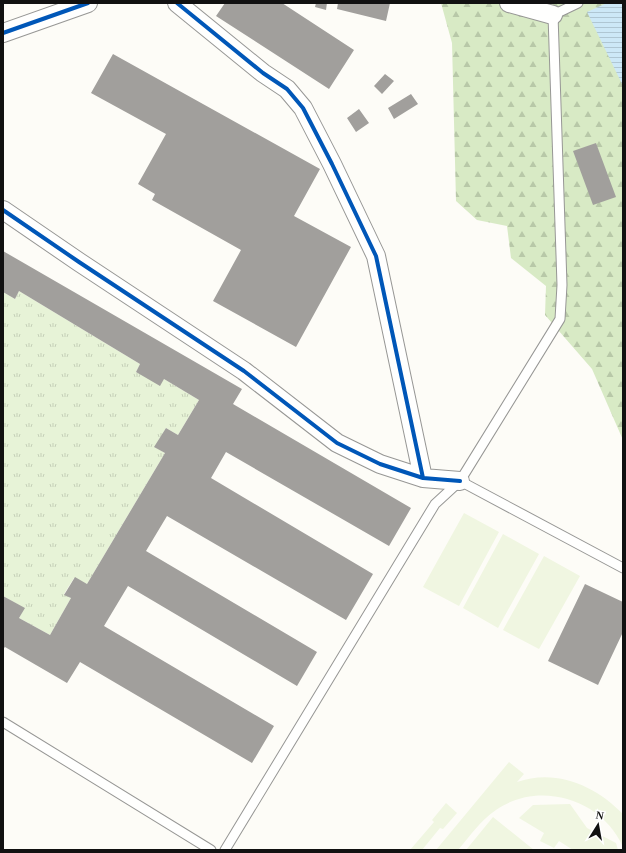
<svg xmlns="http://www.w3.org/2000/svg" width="626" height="853" viewBox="0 0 626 853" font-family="Georgia,serif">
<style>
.grass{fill:url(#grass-tufts)}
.forest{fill:url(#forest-firs)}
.pitch{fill:#f0f6e1}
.water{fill:url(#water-rules)}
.building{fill:#a19f9c}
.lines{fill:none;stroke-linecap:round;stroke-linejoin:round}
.lane-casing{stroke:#979795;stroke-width:11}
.street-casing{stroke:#979795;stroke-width:20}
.lane{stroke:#fffffe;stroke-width:9}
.street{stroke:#fffffe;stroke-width:18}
.cycleway-casing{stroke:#fff;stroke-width:6}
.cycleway{stroke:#0057b8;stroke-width:4}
</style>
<defs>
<pattern id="grass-tufts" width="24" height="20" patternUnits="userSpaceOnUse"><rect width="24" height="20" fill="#e7f3d7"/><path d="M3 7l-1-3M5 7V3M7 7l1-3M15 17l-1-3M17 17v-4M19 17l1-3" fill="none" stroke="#c5cfb8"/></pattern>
<pattern id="forest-firs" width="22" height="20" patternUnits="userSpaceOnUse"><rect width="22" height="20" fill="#d8eac5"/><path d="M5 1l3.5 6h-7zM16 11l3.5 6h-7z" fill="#b8c8a8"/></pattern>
<pattern id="water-rules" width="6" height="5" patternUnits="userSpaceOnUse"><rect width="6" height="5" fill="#cde8f7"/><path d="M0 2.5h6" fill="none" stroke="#afc6d3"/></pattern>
</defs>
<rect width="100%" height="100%" fill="#fdfcf7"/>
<path class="grass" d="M 19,291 L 140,364 L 136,372 L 164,379 L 199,400 L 178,435 L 166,428 L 155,447 L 165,453 L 87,584 L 74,578 L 64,594 L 71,598 L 50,635 L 19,618 L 24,608 L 3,596 L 3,292 L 15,299 Z"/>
<path class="forest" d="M 441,3 L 623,3 L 623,440 L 592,369 L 545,315 L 546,286 L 511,258 L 507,226 L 477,220 L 456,201 L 452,43 Z"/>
<path class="pitch" d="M 464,513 L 499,532 L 459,606 L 423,587 Z
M 503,534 L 539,554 L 498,628 L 463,608 Z
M 544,556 L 580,576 L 539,649 L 503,630 Z
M 509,762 L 524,774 L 517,782 C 556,768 596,786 623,814 L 623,847 C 602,799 539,780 496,810 C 481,820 470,836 458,850 L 436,850 Z
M 446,803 L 457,813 L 443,829 L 440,828 L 422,850 L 410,850 L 434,822 L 432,820 Z
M 570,804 L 587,828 L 616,843 L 618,850 L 573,850 L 559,841 L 554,848 L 540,841 L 544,833 L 519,818 L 533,805 Z
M 493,817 L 534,850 L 466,850 Z"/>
<path class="water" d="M 607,3 L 623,3 L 623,86 L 587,12 Z"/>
<path class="building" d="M 225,3 L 282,3 L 354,50 L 329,89 L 216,16 Z
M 316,3 L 327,3 L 326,10 L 315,7 Z
M 338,3 L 390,3 L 386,21 L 337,9 Z
M 113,54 L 320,169 L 294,216 L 351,247 L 296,347 L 213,301 L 241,250 L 152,200 L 155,194 L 138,184 L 166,134 L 91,93 Z
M 385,74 L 394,81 L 382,94 L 374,86 Z
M 411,94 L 418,104 L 394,119 L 388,108 Z
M 359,109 L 369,123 L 356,132 L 347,118 Z
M 596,143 L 616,197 L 593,205 L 573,151 Z
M 3,251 L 242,389 L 233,404 L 411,508 L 389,546 L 226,452 L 211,478 L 373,574 L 346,620 L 167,516 L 146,551 L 317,652 L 297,686 L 128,586 L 104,626 L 274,726 L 252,763 L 80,662 L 67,683 L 5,647 L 3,649 L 3,596 L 25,608 L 19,618 L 50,635 L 71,598 L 64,595 L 75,577 L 87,584 L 165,453 L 154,447 L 166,428 L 178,435 L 199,400 L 164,379 L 160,386 L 136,372 L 140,364 L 19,291 L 15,299 L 3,292 Z
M 585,584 L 623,602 L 623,632 L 598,685 L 548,661 Z"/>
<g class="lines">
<g class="lane-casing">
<path id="lane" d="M 460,481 L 623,568
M 3,722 L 211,850
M 225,850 L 435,504 L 460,481 L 560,319 L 562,285 L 553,15 L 578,3"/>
</g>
<g class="street-casing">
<path id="street" d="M 177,3 L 263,73 L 287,89 L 303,108 L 332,164 L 376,256 L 423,478
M 509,3 L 553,15
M 3,33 L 88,3
M 3,210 L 79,262 L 244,371 L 337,443 L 380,464 L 423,478 L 460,481"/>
</g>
<use href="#lane" class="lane"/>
<use href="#street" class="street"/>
<g class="cycleway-casing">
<path id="cycleway" d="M 177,3 L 263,73 L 287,89 L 303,108 L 332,164 L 376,256 L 423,478
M 3,33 L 88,3
M 3,210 L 79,262 L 244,371 L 337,443 L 380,464 L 423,478 L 460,481"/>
</g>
<use href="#cycleway" class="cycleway"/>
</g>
<rect width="626" height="853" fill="none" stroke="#111111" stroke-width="8"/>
<g transform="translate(598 825) rotate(11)" stroke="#ffffff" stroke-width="3" paint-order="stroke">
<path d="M0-3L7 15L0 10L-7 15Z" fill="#111111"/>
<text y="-6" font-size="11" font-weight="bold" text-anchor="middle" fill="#111111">N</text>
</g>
</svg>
